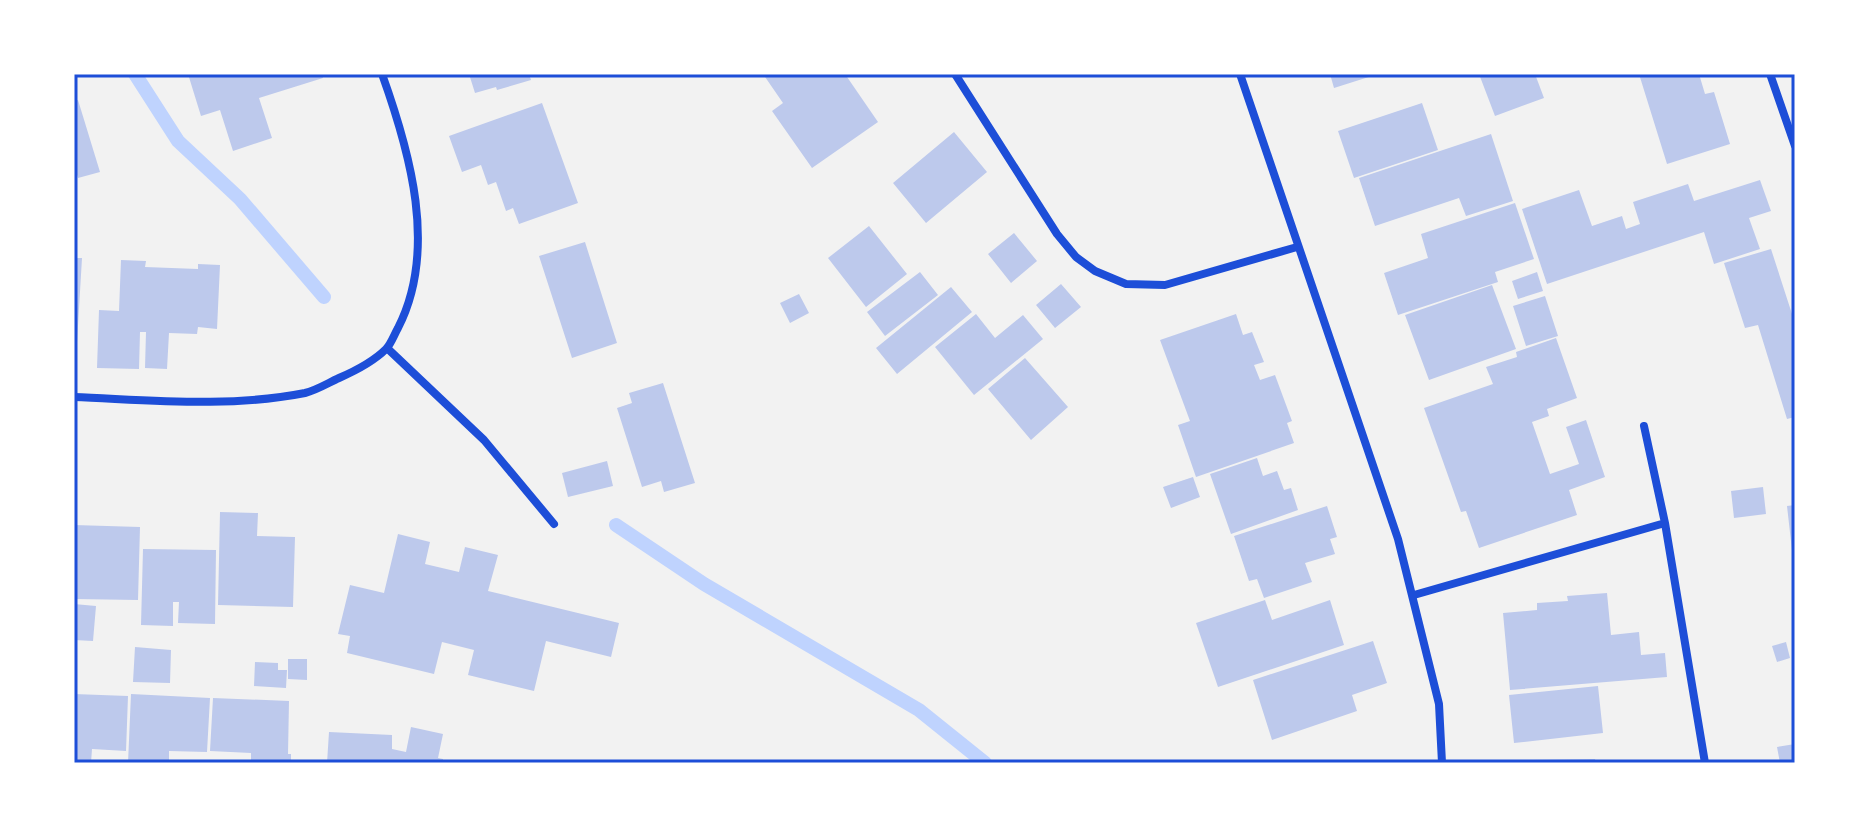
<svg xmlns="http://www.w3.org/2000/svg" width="1869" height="837" viewBox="0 0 1869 837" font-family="Rubik,sans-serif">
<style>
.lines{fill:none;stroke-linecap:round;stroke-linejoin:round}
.stream{stroke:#bfd3fe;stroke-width:14}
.building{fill:#bdc9ec}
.minor{stroke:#1d4ed8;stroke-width:8}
.neatline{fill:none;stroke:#1d4ed8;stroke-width:3}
</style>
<rect width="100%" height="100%" fill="#f2f2f2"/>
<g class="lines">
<path class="stream" d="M 135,74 L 178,141 L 240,199 L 324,297
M 616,525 L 704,584 L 919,710 L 985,763"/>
</g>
<path class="building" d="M 188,74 L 322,74 L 323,78 L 259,98 L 272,138 L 233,151 L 220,110 L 201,116 Z
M 469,74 L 529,74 L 531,80 L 497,90 L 496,87 L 475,93 Z
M 763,74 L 845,74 L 878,122 L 812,168 L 772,111 L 783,103 Z
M 1330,74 L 1375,74 L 1375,75 L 1334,88 Z
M 1479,74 L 1535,74 L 1544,98 L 1495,116 Z
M 1639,74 L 1699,74 L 1705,94 L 1714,92 L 1730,144 L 1667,164 Z
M 78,100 L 100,172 L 78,178 L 74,165 L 74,101 Z
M 542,103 L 578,203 L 519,224 L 513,208 L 506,211 L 496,182 L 488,185 L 481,165 L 462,172 L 449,136 Z
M 1422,103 L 1438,150 L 1354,178 L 1338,131 Z
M 954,132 L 987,172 L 926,223 L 893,183 Z
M 1491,134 L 1513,201 L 1466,216 L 1459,198 L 1375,226 L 1359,178 Z
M 1760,180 L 1771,211 L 1749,218 L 1760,249 L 1714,264 L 1704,232 L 1547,284 L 1522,209 L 1579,190 L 1592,226 L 1622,216 L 1626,229 L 1640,224 L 1633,202 L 1688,184 L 1694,201 Z
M 1515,203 L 1534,259 L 1495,272 L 1498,282 L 1398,315 L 1384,273 L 1428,258 L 1421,234 Z
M 869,226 L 907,274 L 866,307 L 828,258 Z
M 1014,233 L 1037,261 L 1011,283 L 988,254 Z
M 585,242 L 617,343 L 572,358 L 539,256 Z
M 1771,249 L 1792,314 L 1795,313 L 1795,417 L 1787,419 L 1758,325 L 1745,328 L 1724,263 Z
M 74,258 L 82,258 L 76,359 L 74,359 Z
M 121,260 L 146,261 L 145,267 L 198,269 L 198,264 L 220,265 L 217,329 L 198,327 L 197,334 L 169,333 L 167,369 L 145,368 L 146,332 L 140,332 L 139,369 L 97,368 L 99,310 L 119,311 Z
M 920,272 L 938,295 L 885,336 L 867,312 Z
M 1537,272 L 1543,291 L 1518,299 L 1512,281 Z
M 1061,284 L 1081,307 L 1055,328 L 1036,305 Z
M 1492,285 L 1516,349 L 1429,380 L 1405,315 Z
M 951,287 L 972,312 L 897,374 L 876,348 Z
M 799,294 L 809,313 L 790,323 L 780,303 Z
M 1545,296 L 1558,336 L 1526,346 L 1513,306 Z
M 976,314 L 995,338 L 1023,315 L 1043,339 L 974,395 L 935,347 Z
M 1236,314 L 1243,335 L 1252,332 L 1264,362 L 1254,365 L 1260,380 L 1275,375 L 1292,421 L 1287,423 L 1294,443 L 1196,477 L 1178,425 L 1190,421 L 1160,340 Z
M 1556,338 L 1577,398 L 1547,409 L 1549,416 L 1532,422 L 1550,474 L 1579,464 L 1566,427 L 1586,420 L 1605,477 L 1569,490 L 1577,515 L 1479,548 L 1466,511 L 1461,512 L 1424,408 L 1493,384 L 1486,367 L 1517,357 L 1516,352 Z
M 1025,358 L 1068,407 L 1031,440 L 988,389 Z
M 663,383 L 695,483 L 664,492 L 661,481 L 642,487 L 617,408 L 632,403 L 629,393 Z
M 1257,458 L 1263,476 L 1277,471 L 1284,490 L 1291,488 L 1298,510 L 1231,534 L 1210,474 Z
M 607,461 L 613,486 L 568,497 L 562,473 Z
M 1193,477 L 1200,497 L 1171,508 L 1163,487 Z
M 1763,487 L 1766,514 L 1734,518 L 1731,491 Z
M 1795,505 L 1795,559 L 1793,559 L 1787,506 Z
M 1327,506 L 1337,537 L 1330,539 L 1335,554 L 1305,563 L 1312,582 L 1264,598 L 1257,579 L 1249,581 L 1234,536 Z
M 220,512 L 258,513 L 257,536 L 295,537 L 293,607 L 218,605 Z
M 74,525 L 140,527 L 138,600 L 74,599 Z
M 398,534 L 430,542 L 425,564 L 459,572 L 465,547 L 498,555 L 488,591 L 619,623 L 611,657 L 546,641 L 534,691 L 468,675 L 474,650 L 442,642 L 434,674 L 347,653 L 350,636 L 338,634 L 350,585 L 384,593 Z
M 143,549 L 216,550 L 215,624 L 178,623 L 179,602 L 173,602 L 173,626 L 141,625 Z
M 1607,593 L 1611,635 L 1639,632 L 1641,655 L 1665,653 L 1667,677 L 1510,690 L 1503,613 L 1537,610 L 1537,603 L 1568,601 L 1567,596 Z
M 1265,600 L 1272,620 L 1330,600 L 1344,645 L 1218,687 L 1196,623 Z
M 74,604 L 96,606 L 93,641 L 74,640 Z
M 1373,641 L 1387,683 L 1352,695 L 1357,711 L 1272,740 L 1253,680 Z
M 1786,642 L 1790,658 L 1777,662 L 1772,646 Z
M 135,647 L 171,650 L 170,683 L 133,682 Z
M 288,659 L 307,659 L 307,680 L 288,679 Z
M 255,662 L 278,663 L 278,670 L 287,670 L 286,688 L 254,686 Z
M 1598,686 L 1603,733 L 1514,743 L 1509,695 Z
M 74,694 L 128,696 L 126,751 L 92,749 L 91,763 L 74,763 Z
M 131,694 L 210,698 L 207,752 L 169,751 L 169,763 L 128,763 Z
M 213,698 L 289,701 L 288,754 L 291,754 L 291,763 L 251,763 L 251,753 L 210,751 Z
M 411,727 L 443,734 L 438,758 L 443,759 L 443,763 L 327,763 L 329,732 L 392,735 L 392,749 L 406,752 Z
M 1795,744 L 1795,763 L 1780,763 L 1777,747 Z
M 1595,759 L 1596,763 L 1533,763 L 1532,760 Z"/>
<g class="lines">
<path class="minor" d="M 955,74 L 1057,234 L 1076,257 L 1095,271 L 1126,284 L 1165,285 L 1297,247
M 1240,74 L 1398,539 L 1439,704 L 1442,763
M 1770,74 L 1795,146
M 387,348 L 484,440 L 554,524
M 74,397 C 151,400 229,408 305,393 C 317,390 328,383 339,378 C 355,371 373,362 386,349 C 391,344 394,335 398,328 C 438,250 410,152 382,74
M 1644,426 L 1665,523 L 1705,763
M 1414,595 L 1665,523"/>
</g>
<rect width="1869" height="837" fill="none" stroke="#ffffff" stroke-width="152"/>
<rect x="76" y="76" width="1717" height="685" class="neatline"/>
</svg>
